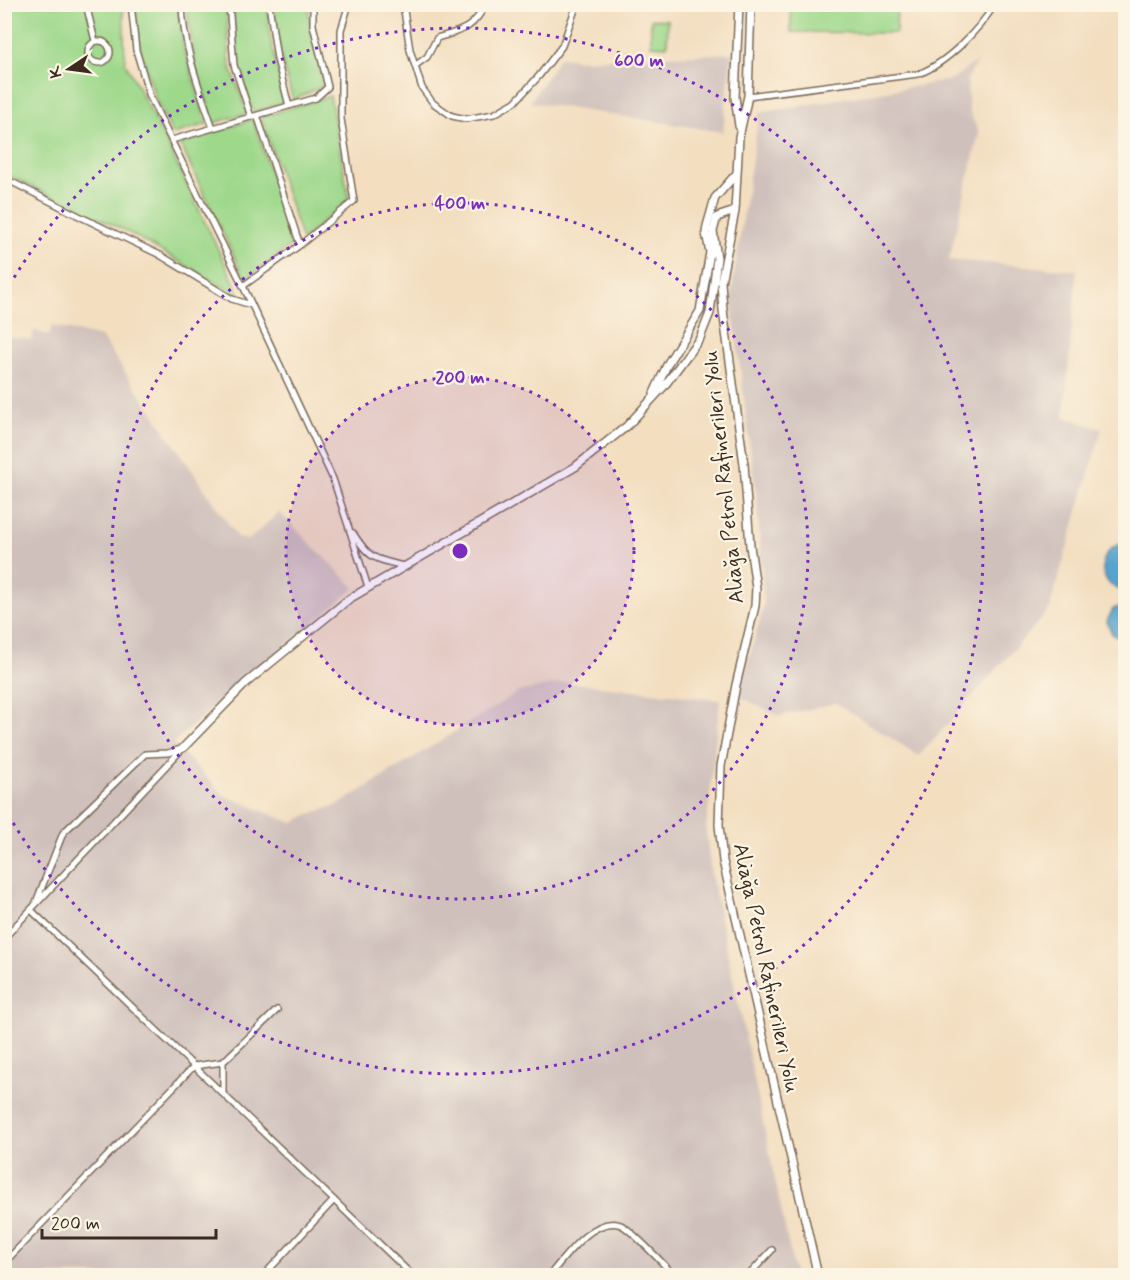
<svg xmlns="http://www.w3.org/2000/svg" width="1130" height="1280" viewBox="0 0 1130 1280" font-family="Mynerve,sans-serif">
<style>
.industrial{fill:#cfc0bb}
.green{fill:#9ed88b;stroke:#6c8154;stroke-width:1.5}
.water{fill:#55a4cf;stroke:#486776;stroke-width:1.5}
.lines{fill:none;stroke-linecap:round;stroke-linejoin:round}
.minor-casing{stroke:#7b6957;stroke-width:8}
.tertiary-casing{stroke:#7b6957;stroke-width:10}
.minor{stroke:#fff;stroke-width:5}
.tertiary{stroke:#fff;stroke-width:7}
.ring{fill:none;stroke:#7b2cbf;stroke-width:3;stroke-dasharray:3 6}
.labels{text-anchor:middle;dominant-baseline:central;stroke-width:4.5;stroke-linejoin:round;paint-order:stroke}
.street-label{font-size:21px;fill:#3b2a1e;stroke:#fcf5e5}
.centre{fill:#7b2cbf;stroke:#fcf5e5;stroke-width:3}
.ring-label{font-size:18px;text-anchor:middle;font-weight:bold;fill:#7b2cbf;stroke:#fcf5e5;stroke-width:4.5;stroke-linejoin:round;paint-order:stroke}
</style>
<rect width="100%" height="100%" fill="#fcf5e5"/>
<filter id="ink" filterUnits="userSpaceOnUse"><feTurbulence type="fractalNoise" baseFrequency=".0167" numOctaves="2"/><feDisplacementMap in="SourceGraphic" scale="12" xChannelSelector="R" yChannelSelector="G"/><feConvolveMatrix kernelMatrix="1 2 1 2 8 2 1 2 1" color-interpolation-filters="sRGB"/></filter>
<filter id="wash" filterUnits="userSpaceOnUse"><feTurbulence type="fractalNoise" baseFrequency=".008" numOctaves="4" result="noise"/><feDisplacementMap in="SourceGraphic" scale="24" xChannelSelector="R" yChannelSelector="G"/><feGaussianBlur stdDeviation="1.35" result="paint"/><feColorMatrix in="noise" values="0 0 0 0 0 0 0 0 0 0 0 0 0 0 0 0 0 1.4 0 .05"/><feComposite in="paint" operator="in"/></filter>
<g filter="url(#wash)">
<rect width="100%" height="100%" fill="#f3dec0"/>
<path class="industrial" d="M 732,53 L 723,132 L 530,102 L 560,57 L 585,60 Z
M 977,61 L 967,80 L 969,110 L 979,133 L 949,260 L 1077,270 L 1064,417 L 1102,429 L 1049,610 L 919,756 L 836,703 L 779,716 L 739,696 L 764,604 L 757,500 L 731,297 L 759,113 L 951,80 Z
M 52,326 L 101,337 L 238,538 L 249,540 L 279,512 L 355,588 L 246,678 L 173,743 L 225,796 L 293,823 L 309,814 L 338,805 L 518,692 L 566,682 L 720,700 L 706,830 L 711,874 L 795,1275 L 5,1275 L 4,336 L 32,340 L 34,330 L 49,336 Z"/>
<path class="green" d="M 4,5 L 123,5 L 125,62 L 162,133 L 241,297 L 126,231 L 5,174 Z
M 135,5 L 178,5 L 184,49 L 207,124 L 173,134 L 156,100 L 140,48 Z
M 186,5 L 226,5 L 230,65 L 247,113 L 214,123 L 196,68 Z
M 233,5 L 267,5 L 270,36 L 285,102 L 253,112 L 238,67 Z
M 274,5 L 309,5 L 309,16 L 323,86 L 293,100 L 281,57 Z
M 791,5 L 897,5 L 896,33 L 791,32 Z
M 651,19 L 668,20 L 667,46 L 651,45 Z
M 330,96 L 349,199 L 302,240 L 261,117 Z
M 253,119 L 293,244 L 245,279 L 180,144 Z"/>
<path class="water" d="M 1125,543 L 1126,591 L 1125,591 C 1095,587 1096,547 1125,543 Z
M 1125,605 L 1125,640 L 1123,640 L 1112,634 L 1107,621 L 1113,609 Z"/>
</g>
<g filter="url(#ink)">
<g class="lines">
<g class="minor-casing">
<path id="minor" d="M 86,4 L 95,41
M 131,4 L 136,50 L 150,97 L 243,286 L 333,479 L 368,587
M 182,4 C 183,46 199,88 213,128
M 229,4 L 234,65 L 251,117
M 269,4 L 277,59 L 289,106
M 403,4 L 410,50 L 422,88 L 433,103 L 452,116 L 466,119 L 494,114 L 515,102 L 539,76 L 562,46 L 577,4
M88 52a11 11 0 1 1 22 0a11 11 0 1 1-22 0Z
M 416,65 L 427,57 L 437,38 C 463,30 472,30 486,4
M 748,96 L 918,74 C 946,64 979,30 995,4
M 257,115 L 300,245
M 172,140 L 316,98 L 328,87 L 313,25 L 313,4
M 4,178 L 83,218 L 160,255 L 232,299 L 251,305
M 243,286 L 300,245 L 354,201 L 341,119 L 341,30 L 349,4
M 353,533 C 370,560 375,559 404,566
M 35,905 L 63,833 L 145,754 L 168,753 L 181,749
M 31,910 L 413,1276
M 4,938 L 183,748
M 223,1093 L 223,1062
M 4,1263 L 194,1066 L 223,1062 L 277,1010
M 263,1276 L 334,1200
M 549,1276 C 564,1258 594,1215 621,1225 C 631,1229 664,1265 675,1276
M 748,1276 L 772,1250"/>
</g>
<g class="tertiary-casing">
<path id="tertiary" d="M 739,4 L 735,97 L 739,126
M 751,4 L 748,96 L 739,137 L 735,211 L 721,282 L 723,310 L 744,464 L 750,546 L 756,588 L 755,606 L 736,685 L 721,766 L 719,825 L 723,861 L 818,1276
M 654,393 L 668,363 L 700,311 L 710,252 L 706,233 L 707,226 L 715,198 L 737,173
M 183,748 L 246,683 L 349,599 L 575,467 L 627,426 L 665,385 L 700,338 L 710,313 L 717,258 L 713,231 L 717,217 L 735,211"/>
</g>
<use href="#minor" class="minor"/>
<use href="#tertiary" class="tertiary"/>
</g>
</g>
<circle cx="460" cy="551" r="174" fill="#7b2cbf" fill-opacity=".12"/>
<g class="ring">
<circle cx="460" cy="551" r="174"/>
<circle cx="460" cy="551" r="348"/>
<path d="M5 293A523 523 0 1 1 5 809"/>
</g>
<g class="labels">
<g class="street-label">
<text transform="translate(724 477) rotate(-96)">Aliağa Petrol Rafinerileri Yolu</text>
<text transform="translate(766 968) rotate(78)">Aliağa Petrol Rafinerileri Yolu</text>
</g>
</g>
<circle cx="460" cy="551" r="9" class="centre"/>
<g class="ring-label">
<text x="639" y="66">600 m</text>
<text x="460" y="209">400 m</text>
<text x="460" y="383">200 m</text>
</g>
<rect width="1130" height="1280" fill="none" stroke="#fcf5e5" stroke-width="24"/>
<g transform="translate(69 69) rotate(257)" stroke="#fcf5e5" stroke-width="4.5" paint-order="stroke">
<path d="M0-4.5L10 22L0 15L-10 22Z" fill="#3b2a1e"/>
<text y="-9" font-size="16" font-weight="bold" text-anchor="middle" fill="#3b2a1e">K</text>
</g>
<path d="M42 1229v9h174v-9" fill="none" stroke="#3b2a1e" stroke-width="3"/>
<text x="51" y="1229" font-size="18" fill="#3b2a1e" stroke="#fcf5e5" stroke-width="4.5" paint-order="stroke">200 m</text>
</svg>
